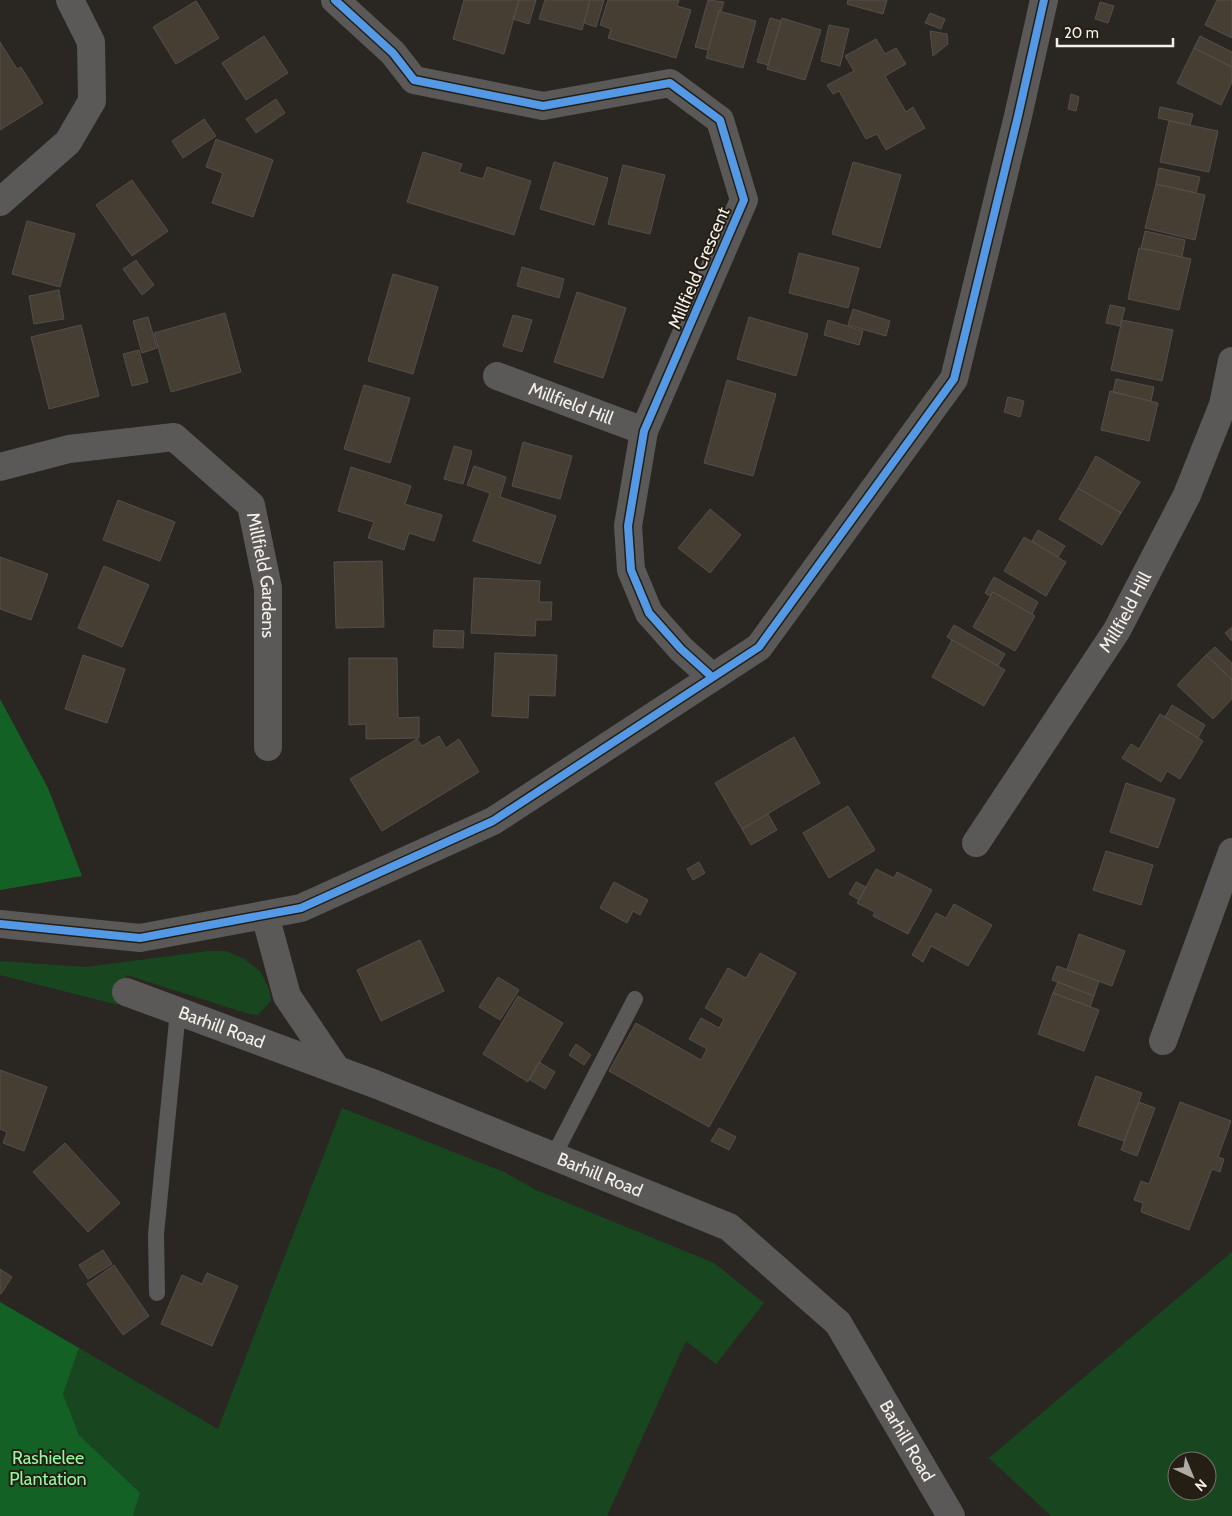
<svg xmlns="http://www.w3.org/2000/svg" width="1232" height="1516" viewBox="0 0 1232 1516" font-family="Cabin,sans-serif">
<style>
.green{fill:#18471f;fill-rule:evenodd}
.forest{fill:#146126}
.building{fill:#463e33;stroke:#524f4b}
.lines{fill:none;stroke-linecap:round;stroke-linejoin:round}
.service{stroke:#5b5958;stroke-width:16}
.minor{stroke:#5b5958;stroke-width:28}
.tertiary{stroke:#5b5958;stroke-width:28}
.cycleway-casing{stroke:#241e15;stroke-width:11}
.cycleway{stroke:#5399e6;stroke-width:8}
.labels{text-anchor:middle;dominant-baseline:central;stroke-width:4;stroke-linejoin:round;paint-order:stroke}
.street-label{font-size:18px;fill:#f5f1ea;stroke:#241e15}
.park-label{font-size:18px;fill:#91fa9d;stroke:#241e15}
</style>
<rect width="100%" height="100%" fill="#2a2722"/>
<path class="green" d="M 208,951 L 226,951 L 244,959 L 260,971 L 269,989 L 271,1001 L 258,1015 L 249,1014 L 127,975 L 118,1005 L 0,975 L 0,961 L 86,967 Z
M 342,1108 L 504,1172 L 536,1190 L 714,1263 L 764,1303 L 716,1364 L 686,1341 L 607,1516 L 133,1516 L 140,1493 L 79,1435 L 63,1394 L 79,1348 L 218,1429 Z
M 1232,1252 L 1232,1516 L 1051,1516 L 989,1458 ZM 1177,1461 L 1207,1461 L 1207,1491 L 1177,1491 Z"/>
<path class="forest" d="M 0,699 L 48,788 L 82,876 L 0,890 Z
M 0,1302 L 79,1348 L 63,1394 L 79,1435 L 140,1493 L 133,1516 L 0,1516 Z"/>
<path class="building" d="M 464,0 L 519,0 L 504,54 L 453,39 Z
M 519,0 L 536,0 L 529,24 L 513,19 Z
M 545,0 L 590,0 L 582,30 L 539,19 Z
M 590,0 L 604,0 L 596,27 L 584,23 Z
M 608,0 L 679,0 L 677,6 L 691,10 L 676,58 L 608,38 L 611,29 L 600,25 Z
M 708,0 L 724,2 L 721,11 L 719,11 L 708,50 L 695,47 Z
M 848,0 L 887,0 L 883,14 L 847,4 Z
M 1217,0 L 1232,0 L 1232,38 L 1205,25 Z
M 196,1 L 219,38 L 176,64 L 153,27 Z
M 1100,2 L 1114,6 L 1108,23 L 1095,19 Z
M 719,11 L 756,21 L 743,68 L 706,58 Z
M 930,13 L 945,19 L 941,29 L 925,23 Z
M 770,18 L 781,21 L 768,65 L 757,62 Z
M 782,18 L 821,30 L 805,80 L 767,69 Z
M 829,25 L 849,29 L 840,66 L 821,61 Z
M 930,31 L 947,34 L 948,44 L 933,56 Z
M 264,36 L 288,73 L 246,100 L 222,63 Z
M 1200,36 L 1232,52 L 1232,67 L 1194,48 Z
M 876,39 L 885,54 L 896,48 L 906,64 L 885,76 L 906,112 L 913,107 L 925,128 L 886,150 L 877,134 L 866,139 L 839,91 L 833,94 L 827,85 L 854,71 L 845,56 Z
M 0,42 L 17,69 L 21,67 L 43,103 L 0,130 Z
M 1194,48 L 1232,67 L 1232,82 L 1221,105 L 1177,83 Z
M 1071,94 L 1079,97 L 1076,111 L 1068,109 Z
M 276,99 L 285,113 L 256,133 L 246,119 Z
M 1160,107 L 1193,114 L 1190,125 L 1158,118 Z
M 204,119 L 216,136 L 183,158 L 172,141 Z
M 1169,121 L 1218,131 L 1209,172 L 1160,162 Z
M 216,139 L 273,160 L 253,217 L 212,203 L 223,173 L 206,167 Z
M 423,152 L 462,164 L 459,172 L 483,179 L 487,167 L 531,181 L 514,235 L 407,202 Z
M 554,162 L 608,178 L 594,225 L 540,209 Z
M 853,162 L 901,175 L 880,248 L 832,234 Z
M 623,165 L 665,175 L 650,234 L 608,224 Z
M 1159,168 L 1200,177 L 1196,193 L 1156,184 Z
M 132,180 L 168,231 L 132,256 L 96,205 Z
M 1156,184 L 1205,195 L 1195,240 L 1145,228 Z
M 27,221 L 75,234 L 60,287 L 12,274 Z
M 1145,231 L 1185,240 L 1182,257 L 1141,248 Z
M 1139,248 L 1191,259 L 1179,310 L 1128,299 Z
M 799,253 L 859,268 L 848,308 L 789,293 Z
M 136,260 L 154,285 L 142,295 L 123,269 Z
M 522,267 L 564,279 L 559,298 L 517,286 Z
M 393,274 L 438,287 L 413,374 L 368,361 Z
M 59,290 L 64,319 L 34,324 L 29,296 Z
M 577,292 L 626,308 L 603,378 L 554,362 Z
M 1110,305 L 1125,308 L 1120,326 L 1106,323 Z
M 853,309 L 890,321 L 886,336 L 848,325 Z
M 225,313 L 241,372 L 171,392 L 154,333 Z
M 513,315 L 532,320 L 522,352 L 503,346 Z
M 148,317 L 157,348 L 142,353 L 133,321 Z
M 749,317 L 808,334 L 796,376 L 737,359 Z
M 828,320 L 863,331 L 859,345 L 824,335 Z
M 1122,320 L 1173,330 L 1162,381 L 1111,370 Z
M 81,325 L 99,396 L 49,409 L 31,337 Z
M 139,350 L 148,382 L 132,386 L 123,354 Z
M 1116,379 L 1154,387 L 1151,401 L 1113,392 Z
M 727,380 L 776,394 L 753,476 L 704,463 Z
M 364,385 L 410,398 L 390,463 L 344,449 Z
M 1110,391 L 1158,403 L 1149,441 L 1101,430 Z
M 1008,397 L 1024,401 L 1020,417 L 1004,412 Z
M 523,442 L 572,456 L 560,499 L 512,486 Z
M 454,446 L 472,451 L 463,484 L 444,479 Z
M 1096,456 L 1140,482 L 1121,513 L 1078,488 Z
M 474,466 L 506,477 L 500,497 L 556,516 L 540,564 L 473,541 L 490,493 L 467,485 Z
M 351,467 L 411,486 L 405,504 L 442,515 L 434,541 L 409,533 L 404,550 L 368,538 L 374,522 L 338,511 Z
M 1078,488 L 1121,513 L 1102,545 L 1059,519 Z
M 118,500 L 175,522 L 160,561 L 103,540 Z
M 710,509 L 741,535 L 710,573 L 678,548 Z
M 1038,530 L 1065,546 L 1058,557 L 1032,541 Z
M 1024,537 L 1066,562 L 1046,596 L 1004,571 Z
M 0,557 L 48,574 L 31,620 L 0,609 Z
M 382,561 L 384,627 L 336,628 L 334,562 Z
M 104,566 L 149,585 L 122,647 L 78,628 Z
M 994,577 L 1038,602 L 1032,614 L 993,592 L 990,596 L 985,593 Z
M 474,578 L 540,581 L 539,602 L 552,602 L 551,620 L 536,620 L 535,636 L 471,633 Z
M 993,592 L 1035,616 L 1015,651 L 973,627 Z
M 954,625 L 1005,654 L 998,666 L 947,637 Z
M 1232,627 L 1232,641 L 1225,633 Z
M 434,630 L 464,631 L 463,648 L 433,647 Z
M 952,640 L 1005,670 L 984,706 L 932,677 Z
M 1215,647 L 1232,663 L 1232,680 L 1206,655 Z
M 495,653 L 557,655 L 555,696 L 529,695 L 528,718 L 492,716 Z
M 83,655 L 125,669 L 107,723 L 65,709 Z
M 1206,655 L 1232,680 L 1232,699 L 1213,719 L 1177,685 Z
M 349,658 L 397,658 L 398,718 L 419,717 L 419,738 L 366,739 L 366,724 L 349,725 Z
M 1172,705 L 1205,725 L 1198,738 L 1165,717 Z
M 1160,714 L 1203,741 L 1180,779 L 1167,771 L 1161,782 L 1122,758 L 1131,744 L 1139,749 Z
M 439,736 L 446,748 L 459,739 L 479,772 L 382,831 L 350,779 L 417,739 L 422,746 Z
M 794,737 L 820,783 L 742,829 L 715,783 Z
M 1126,783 L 1175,799 L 1158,848 L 1110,832 Z
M 848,806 L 875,850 L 829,878 L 803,833 Z
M 768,814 L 777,830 L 751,845 L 742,829 Z
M 1106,851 L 1153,865 L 1141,905 L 1093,890 Z
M 699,862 L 705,873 L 693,880 L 687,869 Z
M 876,869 L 894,878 L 897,872 L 932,890 L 908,934 L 873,916 L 875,912 L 857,903 Z
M 614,882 L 648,900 L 640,915 L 633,911 L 627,923 L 600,908 Z
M 856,882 L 866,887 L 859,900 L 849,894 Z
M 954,904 L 992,925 L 968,966 L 931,946 L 923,962 L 912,955 L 936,913 L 946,918 Z
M 1079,934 L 1125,951 L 1112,986 L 1067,970 Z
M 420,940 L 444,991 L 381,1021 L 357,970 Z
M 760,953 L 796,973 L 709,1127 L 609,1071 L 636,1023 L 701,1060 L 707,1049 L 689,1039 L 701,1018 L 719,1028 L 724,1019 L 705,1008 L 728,968 L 746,978 Z
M 1057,966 L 1099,981 L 1094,996 L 1052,980 Z
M 498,977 L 519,990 L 500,1020 L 479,1007 Z
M 1058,982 L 1094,996 L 1090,1007 L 1053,993 Z
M 1053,993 L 1099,1010 L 1084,1051 L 1038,1034 Z
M 518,996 L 563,1023 L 528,1082 L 483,1054 Z
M 576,1044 L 591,1055 L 584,1065 L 569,1055 Z
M 539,1062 L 555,1072 L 545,1089 L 529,1079 Z
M 0,1070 L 47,1087 L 24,1151 L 3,1143 L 7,1132 L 0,1129 Z
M 1096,1076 L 1142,1093 L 1124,1141 L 1078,1125 Z
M 1139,1102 L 1155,1108 L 1137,1156 L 1121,1150 Z
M 1180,1102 L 1231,1121 L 1218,1157 L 1224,1159 L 1220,1172 L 1212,1169 L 1189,1230 L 1141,1212 L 1143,1203 L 1134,1200 L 1141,1181 L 1149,1184 Z
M 719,1128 L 736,1137 L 729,1150 L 711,1141 Z
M 65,1143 L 120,1203 L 88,1232 L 33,1172 Z
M 103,1250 L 112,1264 L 88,1279 L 79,1265 Z
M 114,1265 L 149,1316 L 123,1335 L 87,1284 Z
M 0,1269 L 12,1277 L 1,1294 L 0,1293 Z
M 207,1273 L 238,1286 L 212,1346 L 161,1324 L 182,1275 L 202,1284 Z"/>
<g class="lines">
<path class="service" d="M 553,1157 L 635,999
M 157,1293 L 156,1234 L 178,1011"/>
<g class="minor">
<path d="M 335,0 L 393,53 L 414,80 L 543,106 L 670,83 L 720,120 L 744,200 L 644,431 L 628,526 L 631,570 L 649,613 L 681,649 L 712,677"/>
<path d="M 0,202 L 68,142 L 92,101 L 91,42 L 70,0"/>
<path id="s1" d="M 497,376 L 644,431"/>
<path id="s2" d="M 0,467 L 69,449 L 174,437 L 251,505 L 268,588 L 268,747"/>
<path id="s3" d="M 976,843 L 1117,630 L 1187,495 L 1223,405 L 1232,361"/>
<path d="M 265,915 L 287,996 L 337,1070"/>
<path id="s4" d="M 126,992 L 375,1084 L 729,1227 L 838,1323 L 951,1516"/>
<path d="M 1163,1041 L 1232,852"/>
</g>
<path class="tertiary" d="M 0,924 L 140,938 L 301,908 L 493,821 L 759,647 L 954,379 L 1018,116 L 1044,0"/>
<g class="cycleway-casing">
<path id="cycleway" d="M 335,0 L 393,53 L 414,80 L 543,106 L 670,83 L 720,120 L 744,200 L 644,431 L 628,526 L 631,570 L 649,613 L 681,649 L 712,677
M 0,924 L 140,938 L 301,908 L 493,821 L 759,647 L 954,379 L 1018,116 L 1044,0"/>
</g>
<use href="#cycleway" class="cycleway"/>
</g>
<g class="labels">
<g class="street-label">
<text transform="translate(699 268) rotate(-67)">Millfield Crescent</text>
<text stroke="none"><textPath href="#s1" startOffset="79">Millfield Hill</textPath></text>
<text stroke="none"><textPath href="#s2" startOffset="351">Millfield Gardens</textPath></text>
<text stroke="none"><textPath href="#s3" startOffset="275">Millfield Hill</textPath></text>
<text stroke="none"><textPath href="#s4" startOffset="102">Barhill Road</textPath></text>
<text stroke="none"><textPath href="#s4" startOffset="508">Barhill Road</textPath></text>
<text stroke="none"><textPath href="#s4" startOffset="929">Barhill Road</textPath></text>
</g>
<g class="park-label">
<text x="48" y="1458">Rashielee<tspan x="48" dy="21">Plantation</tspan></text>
</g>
</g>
<g transform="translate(1192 1476) rotate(136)"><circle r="24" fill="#241e15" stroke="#78726a"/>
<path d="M0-4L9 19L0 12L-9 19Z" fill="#aeaaa4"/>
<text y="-8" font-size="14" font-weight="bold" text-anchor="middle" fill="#f5f1ea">N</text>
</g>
<path d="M1057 38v8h116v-8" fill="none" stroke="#f5f1ea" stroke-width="2.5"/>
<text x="1064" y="38" font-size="15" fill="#f5f1ea" stroke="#241e15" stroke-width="4" paint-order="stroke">20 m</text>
</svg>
